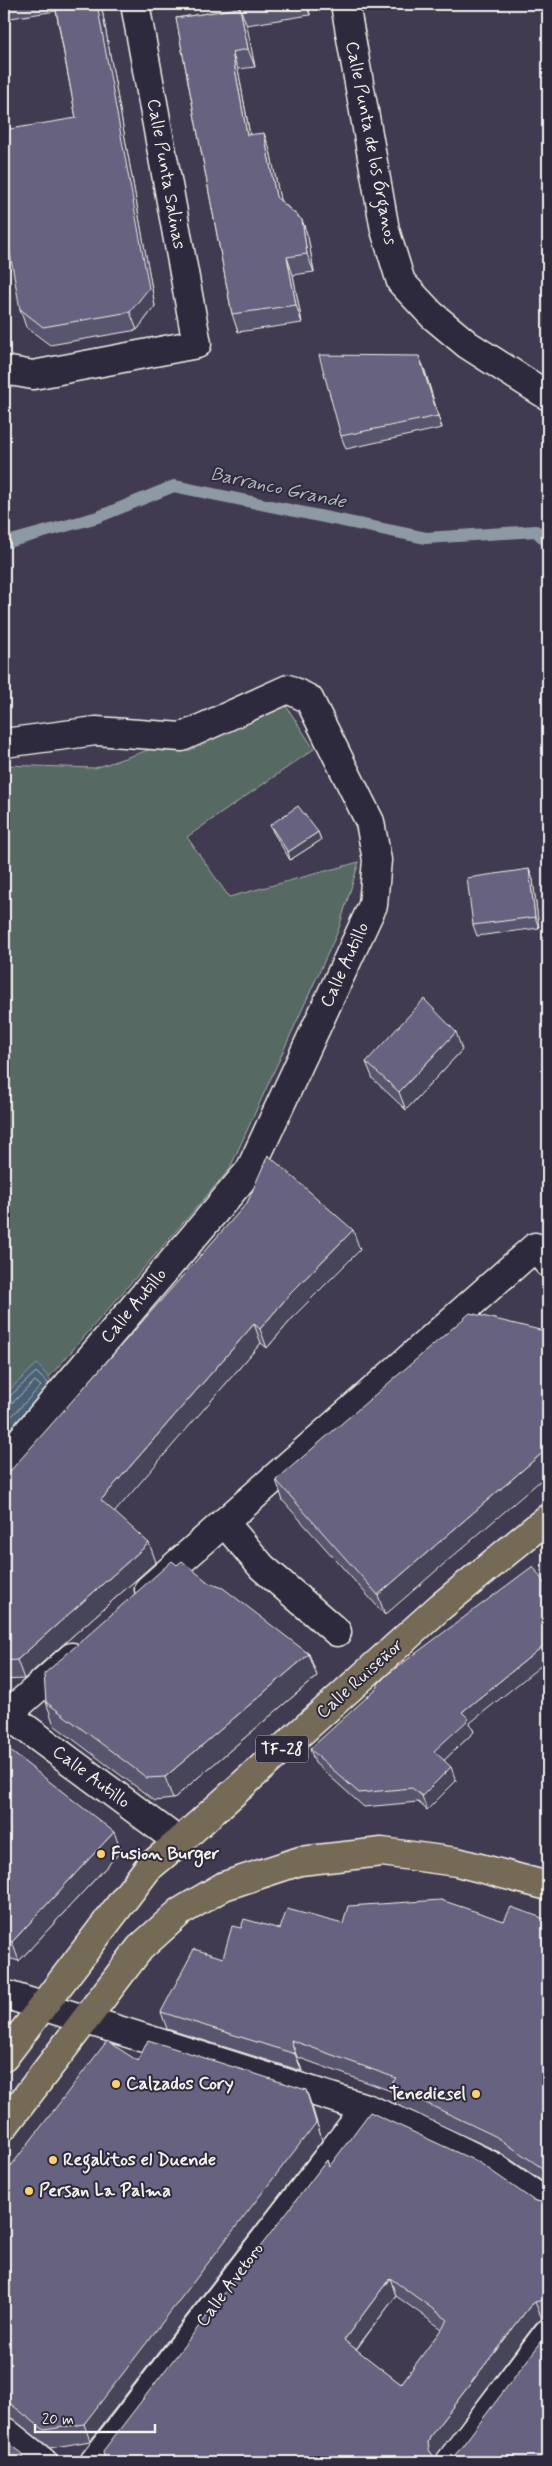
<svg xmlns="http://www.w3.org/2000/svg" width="552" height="2466" viewBox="0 0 552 2466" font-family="Mynerve,sans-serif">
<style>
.green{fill:#566a63;stroke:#a5aea6}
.water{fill:#4a6075;stroke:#8e9aa3}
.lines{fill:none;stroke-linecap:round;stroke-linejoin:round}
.shore{stroke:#b0b7ba;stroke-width:1}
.stream{stroke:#8e9aa3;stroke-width:12}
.minor-casing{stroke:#f4f1e8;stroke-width:31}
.major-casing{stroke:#f4f1e8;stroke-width:31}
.minor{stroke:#2f2a3d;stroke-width:28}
.major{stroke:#756a55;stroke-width:28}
.wall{fill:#58546e;stroke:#f4f1e8;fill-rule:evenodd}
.shaded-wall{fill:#47455a;stroke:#f4f1e8}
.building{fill:#666280;stroke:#f4f1e8;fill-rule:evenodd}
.poi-dot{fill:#ffd166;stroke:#2f2a3d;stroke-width:2}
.labels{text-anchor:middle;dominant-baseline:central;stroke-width:4;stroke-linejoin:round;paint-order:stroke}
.shield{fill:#2f2a3d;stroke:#b9b5b5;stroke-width:1}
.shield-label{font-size:16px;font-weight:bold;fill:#f4f1e8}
.street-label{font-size:18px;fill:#f4f1e8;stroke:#2f2a3d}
.poi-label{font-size:18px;font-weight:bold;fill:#f4f1e8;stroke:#2f2a3d;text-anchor:start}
.water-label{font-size:19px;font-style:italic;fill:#b0b7ba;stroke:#2f2a3d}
</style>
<rect width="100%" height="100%" fill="#403b51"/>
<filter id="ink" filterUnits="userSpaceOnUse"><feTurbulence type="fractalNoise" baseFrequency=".02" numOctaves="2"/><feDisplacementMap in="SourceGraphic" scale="10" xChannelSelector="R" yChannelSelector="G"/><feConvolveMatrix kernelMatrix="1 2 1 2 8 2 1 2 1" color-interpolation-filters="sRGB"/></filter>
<g filter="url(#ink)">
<path class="green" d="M 285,704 L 314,749 L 187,837 L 229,897 L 359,862 L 338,931 L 229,1170 L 4,1429 L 4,765 L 95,768 Z"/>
<path class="water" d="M 37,1364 L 58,1388 L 6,1438 L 4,1435 L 4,1395 Z"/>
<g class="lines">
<path class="shore" d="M 4,1399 L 9,1397 L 36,1372 L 49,1384
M 4,1405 L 12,1403 L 35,1381 L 41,1386 L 4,1424"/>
<path class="stream" d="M 4,543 L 98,517 L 174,486 L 426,538 L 536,531 L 548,543"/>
<g class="minor-casing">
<path id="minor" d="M 345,4 L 385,230 L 401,282 L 432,315 L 468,345 L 548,396
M 4,370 L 33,375 L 197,344 L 135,4
M 4,743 L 96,731 L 182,737 L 288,689 L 309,699 L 370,822 L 377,860 L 373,905 L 250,1170 L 4,1460
M 224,1522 L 262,1567 L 337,1632
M 149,1589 L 535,1247 L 548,1263
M 4,1712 L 179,1842
M 7,1715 L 72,1657
M 4,1994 L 366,2108 L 421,2131 L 494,2167 L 548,2204
M 4,2431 L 43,2462
M 94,2462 L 366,2108
M 450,2462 L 548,2333"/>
</g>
<g class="major-casing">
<path id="major" d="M 4,2057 L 148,1868 L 179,1842 L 440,1607 L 548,1518
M 4,2126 L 140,1948 L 180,1912 L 224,1886 L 300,1861 L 382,1852 L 457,1862 L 548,1886"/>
</g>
<use href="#minor" class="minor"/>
<use href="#major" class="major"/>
</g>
<path class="wall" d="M 4,4 L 101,4 L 155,306 L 137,330 L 50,345 L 26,327 L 20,309 L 76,118 L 56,11 L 4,19 Z
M 239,4 L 308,4 L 310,15 L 246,25 L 255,67 L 238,69 L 250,135 L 270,150 L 280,200 L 302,220 L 308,237 L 314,272 L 293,275 L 302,323 L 238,332 L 232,314 L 176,18 L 240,8 Z
M 424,368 L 442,428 L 346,449 L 341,436 Z
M 270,825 L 318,832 L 321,840 L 290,860 L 273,832 Z
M 529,869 L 533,880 L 539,928 L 477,936 L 473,925 Z
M 462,1050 L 406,1110 L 373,1079 L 366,1062 Z
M 360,1250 L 297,1313 L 267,1348 L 261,1343 L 114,1512 L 156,1562 L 24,1679 L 4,1680 L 4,1478 Z
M 548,1332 L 385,1615 L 283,1501 L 276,1480 Z
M 177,1565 L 209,1583 L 309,1654 L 317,1676 L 173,1799 L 155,1801 L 54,1725 L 46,1702 Z
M 470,1723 L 474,1732 L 444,1760 L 456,1781 L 427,1810 L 418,1802 L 364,1807 L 315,1763 L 310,1749 Z
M 4,1746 L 121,1851 L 19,1961 L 4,1957 Z
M 548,1920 L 548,2185 L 501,2153 L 396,2104 L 391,2091 L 297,2057 L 302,2071 L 167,2029 L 161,2012 L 223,1958 L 241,1928 L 280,1929 L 343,1924 Z
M 138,2061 L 306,2090 L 312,2107 L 322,2140 L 90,2441 L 50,2448 L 13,2419 L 7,2416 L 4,2416 L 4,2175 Z
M 327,2160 L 329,2167 L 533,2200 L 540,2202 L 548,2201 L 548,2318 L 542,2319 L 536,2323 L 438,2453 L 435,2458 L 442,2460 L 548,2462 L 105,2462 ZM 396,2296 L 442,2329 L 401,2384 L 356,2350 Z"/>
<path class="shaded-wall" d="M 97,4 L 101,4 L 155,306 L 137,330 L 130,312 Z
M 306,4 L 308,4 L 310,15 Z
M 240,8 L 247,26 L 255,67 L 248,49 Z
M 232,52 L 238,69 L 253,153 L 247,135 Z
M 264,133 L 270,150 L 283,214 L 276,197 Z
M 302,220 L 308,237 L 314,272 L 307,254 Z
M 287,257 L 293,275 L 302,323 L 296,305 Z
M 419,356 L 424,368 L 442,428 L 438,416 Z
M 318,832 L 321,840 L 290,860 L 288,852 Z
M 529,869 L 533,880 L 539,928 L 535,917 Z
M 456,1032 L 462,1050 L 406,1110 L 399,1092 Z
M 353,1230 L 360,1250 L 297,1313 L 267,1348 L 260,1329 L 290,1294 Z
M 254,1324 L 261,1343 L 108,1520 L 101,1500 Z
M 548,1448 L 548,1474 L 385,1615 L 378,1595 Z
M 149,1543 L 156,1562 L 24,1679 L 17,1660 Z
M 548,1642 L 548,1660 L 470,1723 L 474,1732 L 439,1765 L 434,1751 L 462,1712 Z
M 309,1654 L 317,1676 L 173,1799 L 165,1777 Z
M 451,1767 L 456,1781 L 427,1810 L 422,1796 Z
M 114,1832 L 121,1851 L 19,1961 L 12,1942 Z
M 291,2040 L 297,2057 L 302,2071 L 295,2054 Z
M 306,2090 L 312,2107 L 322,2140 L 90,2441 L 84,2424 Z
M 390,2278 L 396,2296 L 350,2357 L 344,2340 Z
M 535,2302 L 542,2319 L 536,2323 L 438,2453 L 435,2460 L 429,2450 L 428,2442 L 431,2435 L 530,2306 Z"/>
<path class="building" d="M 55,4 L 97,4 L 149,288 L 130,312 L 43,327 L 20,309 L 4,220 L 4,130 L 76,118 Z
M 239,4 L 262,4 L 239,7 Z
M 240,8 L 248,49 L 232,52 L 247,135 L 264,133 L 276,197 L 302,220 L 307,254 L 287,257 L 296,305 L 232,314 L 176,18 Z
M 319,355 L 419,356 L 438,416 L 341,436 Z
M 298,806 L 318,832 L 288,852 L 270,825 Z
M 529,869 L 535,917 L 473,925 L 467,878 Z
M 424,999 L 456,1032 L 399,1092 L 366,1062 Z
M 268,1155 L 353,1230 L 290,1294 L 260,1329 L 254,1324 L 101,1500 L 149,1543 L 17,1660 L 4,1661 L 4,1478 L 247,1203 Z
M 470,1313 L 548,1332 L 548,1448 L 378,1595 L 276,1480 Z
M 172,1561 L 177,1565 L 182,1561 L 209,1583 L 223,1588 L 309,1654 L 165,1777 L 147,1778 L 46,1702 L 44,1674 Z
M 533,1566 L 548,1589 L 548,1642 L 462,1712 L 469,1719 L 434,1751 L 451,1767 L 422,1796 L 412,1788 L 359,1793 L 310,1749 L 378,1687 L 378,1684 L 388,1674 Z
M 4,1746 L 114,1832 L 12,1942 L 4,1940 Z
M 441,1900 L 504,1921 L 511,1907 L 548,1920 L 548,2172 L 495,2136 L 390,2086 L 396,2078 L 291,2040 L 295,2054 L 161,2012 L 194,1949 L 223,1958 L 232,1926 L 241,1928 L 244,1919 L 280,1929 L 287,1909 L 343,1924 L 348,1906 Z
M 148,2040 L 306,2090 L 316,2123 L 84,2424 L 44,2430 L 7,2401 L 4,2400 L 4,2175 L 107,2041 L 138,2061 Z
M 370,2112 L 480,2163 L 533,2200 L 540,2202 L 548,2201 L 548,2302 L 543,2300 L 535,2302 L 530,2306 L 431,2435 L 428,2442 L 429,2450 L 435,2458 L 442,2460 L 449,2459 L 456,2454 L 548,2333 L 548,2462 L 105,2462 L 103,2451 L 327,2160 L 329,2167 ZM 390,2278 L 448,2320 L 401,2384 L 344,2340 Z
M 4,2439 L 23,2454 L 23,2462 L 4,2462 Z"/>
</g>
<g class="poi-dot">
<circle cx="101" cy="1854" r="5"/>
<circle cx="116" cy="2084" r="5"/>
<circle cx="476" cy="2094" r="5"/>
<circle cx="53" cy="2160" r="5"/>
<circle cx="29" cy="2191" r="5"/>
</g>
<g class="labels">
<rect class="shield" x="256" y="1735.5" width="52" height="27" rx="4"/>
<g class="shield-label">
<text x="282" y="1749">TF-28</text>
</g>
<g class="street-label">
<text transform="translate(371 143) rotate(79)">Calle Punta de los Órganos</text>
<text transform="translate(166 174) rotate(80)">Calle Punta Salinas</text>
<text transform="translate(345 965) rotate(-65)">Calle Autillo</text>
<text transform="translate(134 1306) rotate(-50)">Calle Autillo</text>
<text transform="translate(360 1679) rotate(-42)">Calle Ruiseñor</text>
<text transform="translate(91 1777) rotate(37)">Calle Autillo</text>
<text transform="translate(230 2285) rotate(-53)">Calle Avetoro</text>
</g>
<g class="poi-label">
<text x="111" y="1854">Fusion Burger</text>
<text x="126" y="2084">Calzados Cory</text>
<text x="466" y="2094" text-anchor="end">Tenediesel</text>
<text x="63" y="2160">Regalitos el Duende</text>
<text x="39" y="2191">Persan La Palma</text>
</g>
<g class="water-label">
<text transform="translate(278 488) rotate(12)">Barranco Grande</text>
</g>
</g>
<rect width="552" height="2466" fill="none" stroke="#2f2a3d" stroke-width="20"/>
<rect x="10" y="10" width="532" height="2446" fill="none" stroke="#f4f1e8" stroke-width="2" filter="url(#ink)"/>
<path d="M35 2424v8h120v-8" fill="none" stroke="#f4f1e8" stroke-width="2.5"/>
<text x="42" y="2424" font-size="15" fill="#f4f1e8" stroke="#2f2a3d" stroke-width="4" paint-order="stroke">20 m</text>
</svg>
